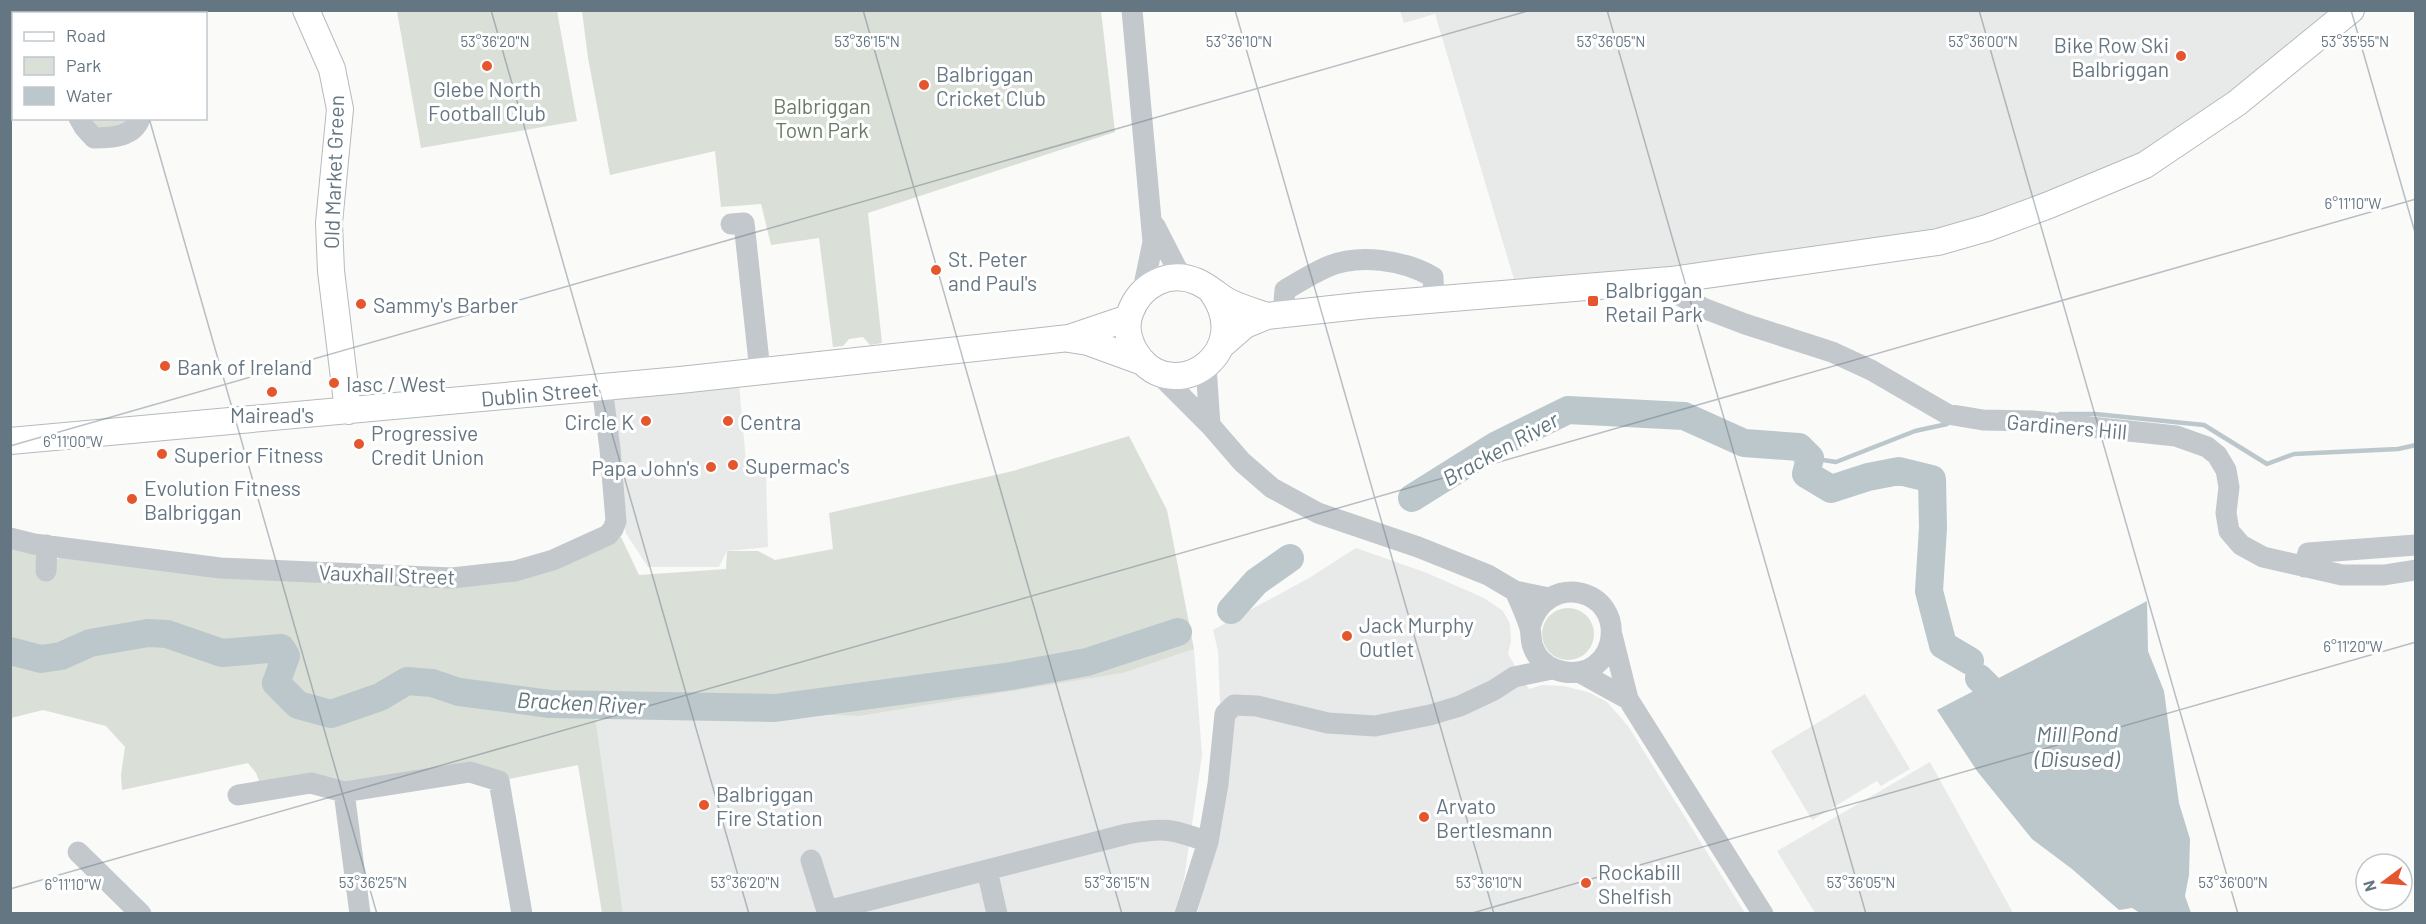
<svg xmlns="http://www.w3.org/2000/svg" width="2426" height="924" viewBox="0 0 2426 924" font-family="Barlow,sans-serif">
<style>
.built{fill:#e8e9e9}
.green{fill:#dadfd7}
.water{fill:#bbc7cb}
.lines{fill:none;stroke-linecap:round;stroke-linejoin:round}
.stream{stroke:#bbc7cb;stroke-width:4.5}
.river{stroke:#bbc7cb;stroke-width:28}
.major-casing{stroke:#b5babe;stroke-width:28}
.minor{stroke:#c3c8cc;stroke-width:21}
.major{stroke:#fff;stroke-width:26}
.ticks{fill:none;stroke:#657683;stroke-width:1.5;stroke-opacity:0.45}
.poi-dot{fill:#e4572e;stroke:#fff;stroke-width:2}
.labels{text-anchor:middle;dominant-baseline:central;stroke-width:6;stroke-linejoin:round;paint-order:stroke}
.poi-label{font-size:21px;fill:#657683;stroke:#fff;text-anchor:start}
.park-label{font-size:21px;fill:#687a64;stroke:#fff}
.street-label{font-size:21px;fill:#657683;stroke:#fff}
.water-label{font-size:22px;font-style:italic;fill:#60757c;stroke:#fff}
.ticks-label{font-size:15px;text-anchor:middle;fill:#657683;stroke:#fff;stroke-width:6;stroke-linejoin:round;paint-order:stroke}
</style>
<rect width="100%" height="100%" fill="#fafaf8"/>
<path class="built" d="M 1400,11 L 2351,11 L 2145,165 L 1987,228 L 1518,293 L 1435,14 L 1404,23 Z
M 739,384 L 747,472 L 766,471 L 768,547 L 727,551 L 719,567 L 648,567 L 627,535 L 622,523 L 609,397 Z
M 1356,548 L 1427,573 L 1484,598 L 1503,611 L 1510,624 L 1511,641 L 1508,654 L 1529,689 L 1542,685 L 1563,686 L 1588,692 L 1607,702 L 1628,726 L 1745,913 L 1197,914 L 1224,808 L 1218,651 L 1213,630 L 1309,578 Z
M 1194,649 L 1202,755 L 1184,880 L 1174,913 L 623,913 L 593,710 L 860,716 L 1123,673 Z
M 1865,694 L 1910,769 L 1881,786 L 1877,781 L 1812,820 L 1771,751 Z
M 1930,762 L 2013,913 L 1815,913 L 1777,851 Z"/>
<path class="green" d="M 397,11 L 557,11 L 577,121 L 421,148 Z
M 582,11 L 1101,11 L 1115,132 L 868,213 L 882,343 L 870,345 L 863,337 L 849,339 L 843,346 L 833,347 L 819,238 L 771,245 L 761,204 L 721,207 L 715,151 L 610,175 L 588,58 Z
M 87,119 L 131,119 L 129,122 L 103,133 Z
M 1129,436 L 1167,510 L 1194,649 L 1123,673 L 860,716 L 594,710 L 623,913 L 602,913 L 578,765 L 499,781 L 263,791 L 256,773 L 248,763 L 122,790 L 121,775 L 125,747 L 106,726 L 43,710 L 11,718 L 10,545 L 31,549 L 53,562 L 62,556 L 441,583 L 612,542 L 621,537 L 639,575 L 726,569 L 727,551 L 758,551 L 775,560 L 833,549 L 829,513 L 1013,471 Z
M1542 634a26 26 0 1 1 52 0a26 26 0 1 1-52 0Z"/>
<path class="water" d="M 2147,601 L 2148,651 L 2164,691 L 2179,803 L 2190,839 L 2189,875 L 2185,896 L 2191,913 L 2140,913 L 2132,908 L 2119,910 L 2072,869 L 2032,839 L 1977,771 L 1937,710 Z"/>
<g class="lines">
<path class="stream" d="M 2060,414 L 2095,414 L 2204,425 L 2267,464 L 2294,454 L 2398,449 L 2416,445
M 1810,458 L 1836,462 L 1915,431 L 1947,424 L 1949,421"/>
<path class="river" d="M 1412,498 L 1495,446 L 1568,410 L 1684,416 L 1744,443 L 1799,447 L 1810,458 L 1806,474 L 1831,489 L 1868,477 L 1899,471 L 1932,479 L 1933,528 L 1929,591 L 1943,645 L 1970,661
M 1231,610 L 1256,582 L 1290,558
M 10,651 L 41,659 L 61,656 L 90,643 L 148,633 L 167,634 L 222,653 L 281,648 L 286,656 L 276,683 L 298,705 L 331,714 L 380,697 L 407,681 L 432,683 L 459,692 L 550,704 L 775,708 L 1011,676 L 1087,662 L 1178,632
M 1979,678 L 2014,713"/>
<g class="major-casing">
<path id="major" d="M 306,10 L 332,69 L 340,109 L 329,223 L 331,271 L 348,411
M 1212,292 C 1254,350 1180,404 1141,360 C 1130,347 1124,329 1130,313 C 1140,285 1169,269 1198,282 C 1209,287 1218,296 1229,302 C 1241,308 1255,312 1267,316
M 1069,339 L 1088,342 L 1143,362
M 1222,345 L 1245,325 L 1267,316 L 1368,305 L 1671,280 L 1938,242 L 1987,228 L 2049,205 L 2145,165 L 2237,103 L 2351,10
M 10,441 L 680,380 L 1069,338 L 1128,318"/>
</g>
<path class="minor" d="M 137,10 L 137,14
M 1132,10 L 1153,242 L 1143,290
M 100,14 L 102,10
M 79,118 L 84,127 L 94,138 C 111,138 134,137 140,118
M 731,224 L 744,223 L 760,371
M 1155,226 L 1177,269 L 1187,278
M 1671,280 L 1681,296 L 1703,308 L 1745,324 L 1832,352 L 1871,370 L 1947,414 L 1983,420 L 2033,421 L 2176,436 L 2207,447 L 2217,455 L 2226,470 L 2229,487 L 2226,513 L 2229,531 L 2241,545 L 2263,557 L 2342,575 L 2384,575 L 2416,570
M 1283,314 L 1285,290 C 1299,282 1313,273 1327,267 C 1358,253 1404,260 1433,277 L 1434,299
M 1206,366 L 1210,425
M 1156,371 L 1210,425 L 1242,462 L 1272,488 L 1318,513 L 1418,547 L 1488,575 L 1515,591 L 1549,598
M 10,538 L 34,544 L 220,568 L 452,578 L 515,571 L 553,560 L 608,535 L 613,529 L 616,521 L 610,449 L 602,387
M 2304,567 L 2308,553 L 2416,545
M 46,571 L 47,545
M 1515,591 C 1520,602 1525,613 1529,625 C 1532,632 1530,640 1533,647 C 1541,669 1566,677 1587,670 C 1598,665 1607,655 1610,643 C 1622,588 1545,570 1530,627
M 1612,635 L 1628,699 L 1763,914
M 1579,672 L 1628,699
M 344,792 L 360,914
M 238,795 L 311,783 L 344,792 L 470,772 L 499,781 L 522,914
M 78,852 L 141,914
M 811,860 L 828,914
M 987,870 L 997,914
M 827,911 L 1127,834 C 1165,827 1172,829 1208,842
M 1185,914 L 1208,842 L 1218,784 L 1225,714 L 1234,705 L 1257,706 L 1328,723 L 1375,726 L 1430,715 L 1460,706 L 1494,690 L 1514,677 L 1552,669"/>
<use href="#major" class="major"/>
</g>
<path class="ticks" d="M 118,10 L 119,14M 491,10 L 749,914M 863,10 L 1122,914M 1235,10 L 1494,914M 1607,10 L 1866,914M 1979,10 L 2238,914M 2351,10 L 2416,236M 149,118 L 377,914M 10,446 L 1531,10M 10,889 L 2416,199M 1469,914 L 2416,642"/>
<g class="poi-dot">
<circle cx="2181" cy="56" r="6"/>
<circle cx="487" cy="66" r="6"/>
<circle cx="924" cy="85" r="6"/>
<circle cx="936" cy="270" r="6"/>
<rect x="1587" y="295" width="12" height="12" rx="3"/>
<circle cx="361" cy="304" r="6"/>
<circle cx="165" cy="366" r="6"/>
<circle cx="334" cy="383" r="6"/>
<circle cx="272" cy="392" r="6"/>
<circle cx="646" cy="421" r="6"/>
<circle cx="728" cy="421" r="6"/>
<circle cx="359" cy="444" r="6"/>
<circle cx="162" cy="454" r="6"/>
<circle cx="733" cy="465" r="6"/>
<circle cx="711" cy="467" r="6"/>
<circle cx="132" cy="499" r="6"/>
<circle cx="1347" cy="636" r="6"/>
<circle cx="704" cy="805" r="6"/>
<circle cx="1424" cy="817" r="6"/>
<circle cx="1586" cy="883" r="6"/>
</g>
<g class="labels">
<g class="poi-label">
<text x="2169" y="44" text-anchor="end">Bike Row Ski<tspan x="2169" dy="24">Balbriggan</tspan></text>
<text x="936" y="73">Balbriggan<tspan x="936" dy="24">Cricket Club</tspan></text>
<text x="487" y="88" text-anchor="middle">Glebe North<tspan x="487" dy="24">Football Club</tspan></text>
<text x="948" y="258">St. Peter<tspan x="948" dy="24">and Paul's</tspan></text>
<text x="1605" y="289">Balbriggan<tspan x="1605" dy="24">Retail Park</tspan></text>
<text x="373" y="304">Sammy's Barber</text>
<text x="177" y="366">Bank of Ireland</text>
<text x="346" y="383">Iasc / West</text>
<text x="272" y="414" text-anchor="middle">Mairead's</text>
<text x="634" y="421" text-anchor="end">Circle K</text>
<text x="740" y="421">Centra</text>
<text x="371" y="432">Progressive<tspan x="371" dy="24">Credit Union</tspan></text>
<text x="174" y="454">Superior Fitness</text>
<text x="745" y="465">Supermac's</text>
<text x="699" y="467" text-anchor="end">Papa John's</text>
<text x="144" y="487">Evolution Fitness<tspan x="144" dy="24">Balbriggan</tspan></text>
<text x="1359" y="624">Jack Murphy<tspan x="1359" dy="24">Outlet</tspan></text>
<text x="716" y="793">Balbriggan<tspan x="716" dy="24">Fire Station</tspan></text>
<text x="1436" y="805">Arvato<tspan x="1436" dy="24">Bertlesmann</tspan></text>
<text x="1598" y="871">Rockabill<tspan x="1598" dy="24">Shelfish</tspan></text>
</g>
<g class="park-label">
<text x="822" y="105">Balbriggan<tspan x="822" dy="24">Town Park</tspan></text>
</g>
<g class="street-label">
<text transform="translate(333 172) rotate(-88)">Old Market Green</text>
<text transform="translate(540 393) rotate(-5)">Dublin Street</text>
<text transform="translate(2067 426) rotate(5)">Gardiners Hill</text>
<text transform="translate(387 574) rotate(2)">Vauxhall Street</text>
</g>
<g class="water-label">
<text transform="translate(1500 448) rotate(-29)">Bracken River</text>
<text transform="translate(581 702) rotate(3)">Bracken River</text>
<text x="2077" y="733">Mill Pond<tspan x="2077" dy="25">(Disused)</tspan></text>
</g>
</g>
<g class="ticks-label">
<text x="495" y="47">53°36'20"N</text>
<text x="867" y="47">53°36'15"N</text>
<text x="1239" y="47">53°36'10"N</text>
<text x="1611" y="47">53°36'05"N</text>
<text x="1983" y="47">53°36'00"N</text>
<text x="2355" y="47">53°35'55"N</text>
<text x="2353" y="209">6°11'10"W</text>
<text x="73" y="447">6°11'00"W</text>
<text x="2353" y="652">6°11'20"W</text>
<text x="373" y="888">53°36'25"N</text>
<text x="745" y="888">53°36'20"N</text>
<text x="1117" y="888">53°36'15"N</text>
<text x="1489" y="888">53°36'10"N</text>
<text x="1861" y="888">53°36'05"N</text>
<text x="2233" y="888">53°36'00"N</text>
<text x="73" y="890">6°11'10"W</text>
</g>
<rect width="2426" height="924" fill="none" stroke="#657683" stroke-width="24"/>
<rect x="12" y="12" width="195" height="108" fill="#ffffff" stroke="#c1c8cd" stroke-width="1.5"/>
<rect x="24" y="32" width="30" height="9" fill="#ffffff" stroke="#c1c8cd" stroke-width="1.5"/>
<text x="66" y="42" font-size="18" fill="#657683">Road</text>
<rect x="24" y="57" width="30" height="18" fill="#dadfd7" stroke="#c1c8cd" stroke-width="1.5"/>
<text x="66" y="72" font-size="18" fill="#657683">Park</text>
<rect x="24" y="87" width="30" height="18" fill="#bbc7cb" stroke="#c1c8cd" stroke-width="1.5"/>
<text x="66" y="102" font-size="18" fill="#657683">Water</text>
<g transform="translate(2384 882) rotate(254)"><circle r="28" fill="#ffffff" stroke="#c1c8cd" stroke-width="1.5"/>
<path d="M0-4.5L10 22L0 15L-10 22Z" fill="#e4572e"/>
<text y="-9" font-size="16" font-weight="bold" text-anchor="middle" fill="#657683">N</text>
</g>
</svg>
